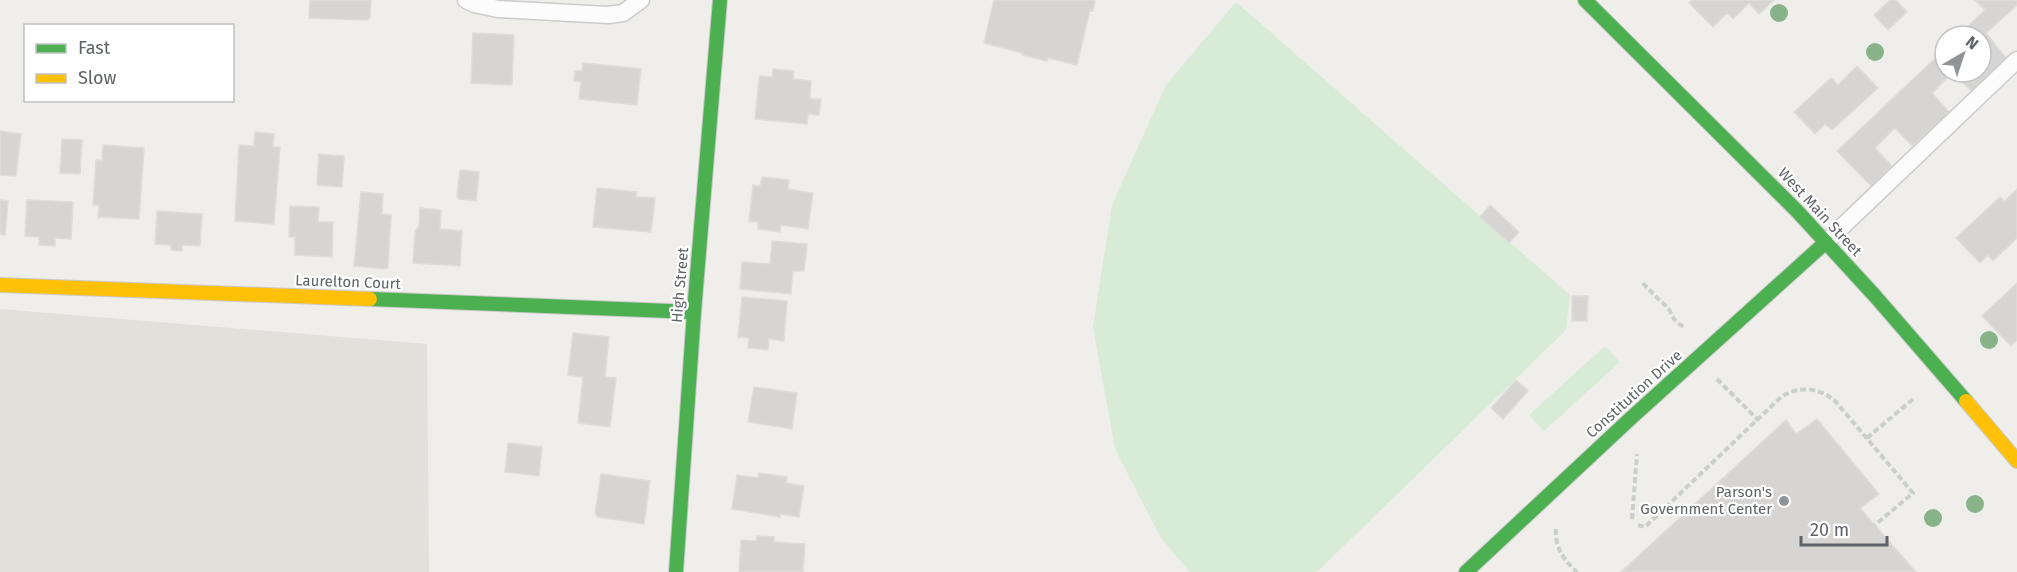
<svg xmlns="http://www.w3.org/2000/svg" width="2017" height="572" viewBox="0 0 2017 572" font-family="'Fira Sans',sans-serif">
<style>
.education{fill:#e2e0da}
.green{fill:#d8ebd6}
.building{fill:#d6d5d3;stroke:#deddd9;stroke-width:1.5}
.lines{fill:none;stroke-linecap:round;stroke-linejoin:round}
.lane-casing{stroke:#cbcccc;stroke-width:19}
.fast-casing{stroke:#cacacb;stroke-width:16}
.slow-casing{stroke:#cacacb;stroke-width:16}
.path{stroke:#cacfcc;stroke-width:4;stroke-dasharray:6 3;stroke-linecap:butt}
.lane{stroke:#fdfcfc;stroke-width:16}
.fast{stroke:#4caf50;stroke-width:14}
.slow{stroke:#ffc107;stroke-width:14}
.tree{fill:#88b388}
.poi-dot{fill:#919496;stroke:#fff;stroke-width:2}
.labels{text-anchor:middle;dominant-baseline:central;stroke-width:4.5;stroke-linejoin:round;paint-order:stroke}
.street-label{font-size:15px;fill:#5f6368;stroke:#fff}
.poi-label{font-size:15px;fill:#5f6368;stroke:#fff;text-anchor:end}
</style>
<rect width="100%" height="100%" fill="#efeeea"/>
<path class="education" d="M 0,309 L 427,344 L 429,572 L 0,572 Z"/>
<path class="green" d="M 1236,2 L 1570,295 L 1566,330 L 1317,572 L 1190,572 L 1161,538 L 1115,449 L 1093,327 L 1112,205 L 1166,85 Z
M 1605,346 L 1620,362 L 1544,431 L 1529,415 Z"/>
<path class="building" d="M 310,0 L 371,0 L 370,18 L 367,20 L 309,18 Z
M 994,0 L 1095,0 L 1093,11 L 1090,10 L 1077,65 L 1048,58 L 1047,61 L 1022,55 L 1023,53 L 984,43 Z
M 1692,0 L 1774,0 L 1759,14 L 1749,3 L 1733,19 L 1727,13 L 1713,27 L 1689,3 Z
M 1890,0 L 1896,0 L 1907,12 L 1888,30 L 1874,15 Z
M 1975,0 L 2017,0 L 2017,5 L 1986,33 L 2006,58 L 1971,91 L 1953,72 L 1932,93 L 1949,112 L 1912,146 L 1895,128 L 1875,148 L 1892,166 L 1871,186 L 1837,151 L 1945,49 L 1945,72 L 1981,72 L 1981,36 L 1958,36 L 1985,10 Z
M 473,33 L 514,35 L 512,85 L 471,83 Z
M 583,63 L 641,69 L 637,105 L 579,99 L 581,82 L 574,81 L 575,71 L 582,71 Z
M 1857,66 L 1878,88 L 1832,130 L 1825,124 L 1815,134 L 1794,112 L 1831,78 L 1838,85 Z
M 773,69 L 794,71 L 793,79 L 811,81 L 810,99 L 821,99 L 819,115 L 808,114 L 807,124 L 755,119 L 759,79 L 760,76 L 772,77 Z
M 0,131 L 21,134 L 16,176 L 0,175 Z
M 255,132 L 274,134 L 273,147 L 280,147 L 274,224 L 235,221 L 239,145 L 254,146 Z
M 62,139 L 82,140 L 80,174 L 60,173 Z
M 103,145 L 144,148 L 139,219 L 98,217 L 99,205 L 93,205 L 96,160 L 102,161 Z
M 319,154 L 344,156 L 342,187 L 317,185 Z
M 460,170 L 479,172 L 476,201 L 459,199 L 457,196 Z
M 762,177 L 789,180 L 788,189 L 813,193 L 808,229 L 781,225 L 780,232 L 758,229 L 758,222 L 749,221 L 753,185 L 760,186 Z
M 597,188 L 637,192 L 636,197 L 655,198 L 651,232 L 593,227 Z
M 2017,189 L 2017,238 L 1993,261 L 1988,255 L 1980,263 L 1956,238 L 2000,197 L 2005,201 Z
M 361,192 L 383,194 L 382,214 L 391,215 L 388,268 L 385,269 L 354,266 Z
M 0,200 L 8,201 L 5,235 L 0,234 Z
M 27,200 L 73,202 L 71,239 L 55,238 L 55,246 L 39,245 L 39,237 L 25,236 Z
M 1490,205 L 1519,232 L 1509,243 L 1480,217 Z
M 290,206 L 319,207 L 318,222 L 333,222 L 332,257 L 295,255 L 295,237 L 289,237 Z
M 420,208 L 441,210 L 440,229 L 462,231 L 460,266 L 413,263 L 415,231 L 419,226 Z
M 157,211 L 202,214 L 200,246 L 182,245 L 182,251 L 171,250 L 171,245 L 155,244 Z
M 772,241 L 807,244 L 804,271 L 793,271 L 791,294 L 740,289 L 742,262 L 770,264 Z
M 2017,283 L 2017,340 L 2011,346 L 1982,316 Z
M 1572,296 L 1588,296 L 1587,321 L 1572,321 Z
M 742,297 L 787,301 L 784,341 L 769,339 L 768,350 L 748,348 L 749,338 L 738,337 Z
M 573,333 L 609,337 L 605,377 L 616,378 L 610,427 L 578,423 L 583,377 L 568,375 Z
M 1516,380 L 1528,391 L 1503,419 L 1491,408 Z
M 754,387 L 797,393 L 792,429 L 748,422 Z
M 1817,419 L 1879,494 L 1860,508 L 1916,572 L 1621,572 L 1786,420 L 1796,434 Z
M 508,443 L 542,447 L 539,476 L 505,472 Z
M 759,473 L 787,477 L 786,483 L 804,486 L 799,517 L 780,514 L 780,517 L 732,509 L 737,475 L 758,478 Z
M 601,474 L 650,481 L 644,524 L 598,517 L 595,513 Z
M 757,536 L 774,537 L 774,542 L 805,544 L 803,572 L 739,572 L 741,540 L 756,541 Z"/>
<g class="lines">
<g class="lane-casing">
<path id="lane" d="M 466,0 L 474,4 L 498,9 L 608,15 L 623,13 L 641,0
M 1826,242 L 2017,60"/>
</g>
<g class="fast-casing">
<path id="fast" d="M 1585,0 L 1797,211 L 1875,296 L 1966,401
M 370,299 L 694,312
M 676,572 L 694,312 L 720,0
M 1466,572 L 1631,418 L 1826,242"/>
</g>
<g class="slow-casing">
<path id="slow" d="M 0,285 L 370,299
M 1966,401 L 2017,461"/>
</g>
<path class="path" d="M 1643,283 C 1650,291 1657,298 1665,305 C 1674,313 1670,321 1685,327
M 1717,379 L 1758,420
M 1867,438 L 1913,399
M 1632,519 L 1637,454
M 1638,525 L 1645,527 L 1780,398 C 1798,385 1820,387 1836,402 L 1913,493 L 1875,525
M 1556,529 C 1555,548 1563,559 1577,572"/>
<use href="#lane" class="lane"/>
<use href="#fast" class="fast"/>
<use href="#slow" class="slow"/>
</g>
<g class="tree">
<circle cx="1779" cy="13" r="9"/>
<circle cx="1875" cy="52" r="9"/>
<circle cx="1989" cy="340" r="9"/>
<circle cx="1975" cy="504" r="9"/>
<circle cx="1933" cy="518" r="9"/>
</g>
<circle class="poi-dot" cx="1784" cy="501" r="6"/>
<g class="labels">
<g class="street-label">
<text transform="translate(1820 212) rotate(47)">West Main Street</text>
<text transform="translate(348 282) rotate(2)">Laurelton Court</text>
<text transform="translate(680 285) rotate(-85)">High Street</text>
<text transform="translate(1634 394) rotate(-42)">Constitution Drive</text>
</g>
<g class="poi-label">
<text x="1772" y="492">Parson's<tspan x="1772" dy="17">Government Center</tspan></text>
</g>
</g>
<rect x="24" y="24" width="210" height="78" fill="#ffffff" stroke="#bfc1c3" stroke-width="1.5"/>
<rect x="36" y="44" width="30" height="9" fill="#4caf50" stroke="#bfc1c3" stroke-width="1.5"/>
<text x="78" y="54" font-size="18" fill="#5f6368">Fast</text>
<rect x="36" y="74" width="30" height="9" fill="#ffc107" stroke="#bfc1c3" stroke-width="1.5"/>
<text x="78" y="84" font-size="18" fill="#5f6368">Slow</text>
<g transform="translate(1963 54) rotate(39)"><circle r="28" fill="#ffffff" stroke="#bfc1c3" stroke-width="1.5"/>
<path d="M0-4.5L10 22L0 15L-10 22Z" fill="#919496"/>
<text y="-9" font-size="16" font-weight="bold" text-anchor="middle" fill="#5f6368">N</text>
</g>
<path d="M1801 536v9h86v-9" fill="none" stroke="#5f6368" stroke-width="3"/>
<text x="1810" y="536" font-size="18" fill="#5f6368" stroke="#ffffff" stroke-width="4.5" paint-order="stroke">20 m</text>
</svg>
